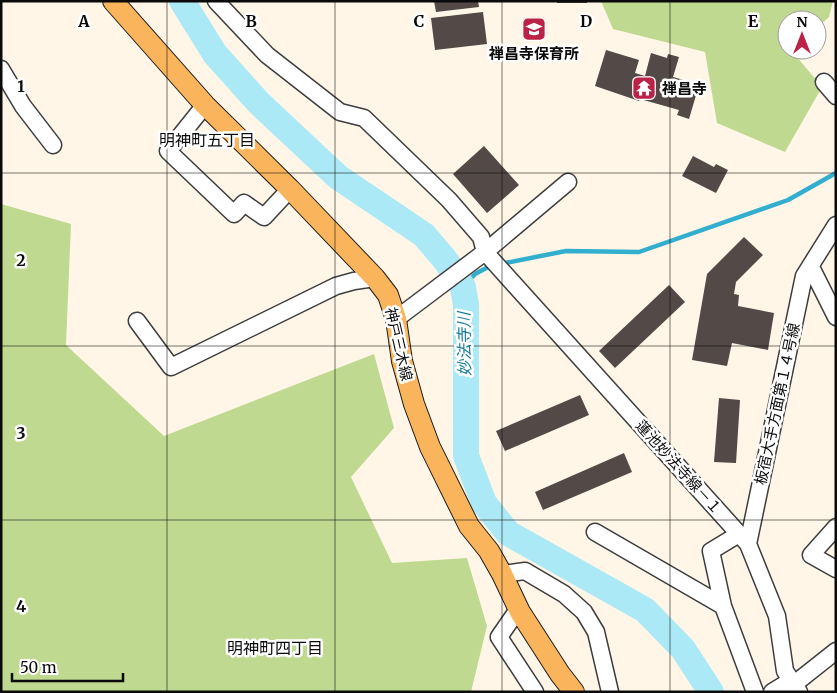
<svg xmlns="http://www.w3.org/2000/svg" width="837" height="693" viewBox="0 0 837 693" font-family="Merriweather,'Noto Sans JP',serif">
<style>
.forest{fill:#bfd991}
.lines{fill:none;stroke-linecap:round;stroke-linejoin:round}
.stream{stroke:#32aece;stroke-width:4.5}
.river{stroke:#ace9f6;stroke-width:26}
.building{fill:#534946}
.minor-casing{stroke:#3d3d3d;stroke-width:19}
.major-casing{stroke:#1b1b1b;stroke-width:22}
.minor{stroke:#fff;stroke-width:16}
.major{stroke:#fab55c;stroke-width:20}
.grid{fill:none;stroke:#0a0a0a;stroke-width:1;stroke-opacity:0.55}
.labels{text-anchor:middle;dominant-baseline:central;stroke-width:5;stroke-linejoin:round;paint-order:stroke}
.poi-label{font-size:15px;font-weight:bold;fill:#0a0a0a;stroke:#fff}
.street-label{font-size:15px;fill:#0a0a0a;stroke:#fff}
.neighbourhood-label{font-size:16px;fill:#0a0a0a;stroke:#fff}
.water-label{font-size:16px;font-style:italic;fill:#147a9b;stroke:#fff}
.grid-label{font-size:16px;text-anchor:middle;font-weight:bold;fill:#0a0a0a;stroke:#fff;stroke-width:5;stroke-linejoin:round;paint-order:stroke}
</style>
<rect width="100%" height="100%" fill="#fff6e7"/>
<path class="forest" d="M 601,1 L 833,1 L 829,17 L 817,28 L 817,20 L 787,20 L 787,50 L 793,50 L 792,51 L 822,87 L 785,152 L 717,123 L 705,52 L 613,29 Z
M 1,204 L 71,224 L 66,345 L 164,436 L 374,354 L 394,428 L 351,477 L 392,563 L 467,558 L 487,626 L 471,692 L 1,692 Z"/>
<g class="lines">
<path class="stream" d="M 500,264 L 566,251 L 639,252 L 788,200 L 836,173
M 463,287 L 475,274 L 492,265"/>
<path class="river" d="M 182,1 L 215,54 L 259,103 L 338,177 L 424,235 L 446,261 L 463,287 L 466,305 L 466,456 L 484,503 L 508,533 L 645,610 L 683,649 L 711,692"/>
</g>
<path class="building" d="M 434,1 L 478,1 L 479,7 L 436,12 Z
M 557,1 L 587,1 L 587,3 L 557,3 Z
M 483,12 L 487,44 L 435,50 L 431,18 Z
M 606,50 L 639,60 L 635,73 L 645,76 L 651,53 L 667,58 L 668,54 L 679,57 L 673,77 L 687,81 L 684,88 L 697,92 L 689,119 L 677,115 L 679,110 L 640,99 L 639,101 L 595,86 Z
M 484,146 L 519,185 L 487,213 L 453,174 Z
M 693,156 L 714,167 L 716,164 L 728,170 L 716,193 L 682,176 Z
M 744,237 L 763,255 L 736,282 L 734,294 L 739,295 L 738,306 L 774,313 L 768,350 L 732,343 L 727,366 L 692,360 L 707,274 Z
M 669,285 L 685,302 L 615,368 L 599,351 Z
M 580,395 L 589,415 L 505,451 L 496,431 Z
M 719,398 L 740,400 L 736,463 L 714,462 Z
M 624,453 L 632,472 L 543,510 L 535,492 Z"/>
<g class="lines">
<g class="minor-casing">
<path id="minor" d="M 216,1 L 267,55 L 340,112 L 364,118 L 449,200 L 481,237 L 485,252 L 748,544 L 777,616 L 785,671 L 799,692
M 1,69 L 23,106 L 53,145
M 824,82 L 836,96
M 205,105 L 168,151 L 234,214 L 244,203 L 264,217 L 290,189
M 811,267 L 836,317
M 396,319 L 485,252 L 568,182
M 137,321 L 171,367 L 336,286 L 354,281 L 375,278
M 836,527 L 811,555 L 836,569
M 595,532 L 723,606
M 739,534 L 711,551 L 723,606 L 755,692
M 748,544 L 804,276 L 836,225
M 502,574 L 525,571 L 564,594 L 584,612 L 596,632 L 610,692
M 519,608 L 499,637 L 535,692
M 793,685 L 836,651
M 772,692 L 790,681"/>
</g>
<g class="major-casing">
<path id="major" d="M 113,1 L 205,105 L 290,189 L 375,278 L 388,295 L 396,319 L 402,361 L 414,404 L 430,447 L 469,526 L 489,551 L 502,574 L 520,612 L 560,674 L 574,692"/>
</g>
<use href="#minor" class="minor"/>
<use href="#major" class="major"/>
</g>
<path class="grid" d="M 167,1 L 167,692M 335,1 L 335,692M 502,1 L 502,692M 670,1 L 670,692M 1,173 L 836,173M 1,346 L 836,346M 1,520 L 836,520"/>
<defs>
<g id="school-square" transform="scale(1.25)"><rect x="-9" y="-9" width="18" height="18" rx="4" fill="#ba2247" stroke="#fff"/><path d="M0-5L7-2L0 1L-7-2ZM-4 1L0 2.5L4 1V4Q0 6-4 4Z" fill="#fff"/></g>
<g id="temple-square" transform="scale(1.25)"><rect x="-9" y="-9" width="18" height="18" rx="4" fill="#ba2247" stroke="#fff"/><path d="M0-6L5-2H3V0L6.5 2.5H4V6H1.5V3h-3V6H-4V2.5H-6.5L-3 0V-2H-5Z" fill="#fff"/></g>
</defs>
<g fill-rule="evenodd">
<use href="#school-square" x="534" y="29"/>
<use href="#temple-square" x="644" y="88"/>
</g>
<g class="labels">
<g class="poi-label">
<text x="534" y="53">禅昌寺保育所</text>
<text x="662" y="88" text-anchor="start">禅昌寺</text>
</g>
<g class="street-label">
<text transform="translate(399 344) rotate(77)">神戸三木線</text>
<text transform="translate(777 404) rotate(-78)">板宿大手方面第１４号線</text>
<text transform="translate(679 467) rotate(48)">蓮池妙法寺線－１</text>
</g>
<g class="neighbourhood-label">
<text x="207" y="140">明神町五丁目</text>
<text x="275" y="648">明神町四丁目</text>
</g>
<g class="water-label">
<text transform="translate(464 344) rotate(-91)">妙法寺川</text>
</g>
</g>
<g class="grid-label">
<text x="84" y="27">A</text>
<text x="251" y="27">B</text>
<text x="419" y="27">C</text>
<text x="586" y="27">D</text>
<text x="753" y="27">E</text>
<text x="21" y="92">1</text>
<text x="21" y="266">2</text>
<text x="21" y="439">3</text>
<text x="21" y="612">4</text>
</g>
<rect width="837" height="693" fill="none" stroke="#0a0a0a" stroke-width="5"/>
<g transform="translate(802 35)"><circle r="24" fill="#ffffff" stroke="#9d9d9d"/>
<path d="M0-4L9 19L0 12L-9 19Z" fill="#ba2247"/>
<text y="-8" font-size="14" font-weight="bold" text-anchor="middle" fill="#0a0a0a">N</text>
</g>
<path d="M12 673v8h111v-8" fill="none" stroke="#0a0a0a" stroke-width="2.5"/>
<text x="20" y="673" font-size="15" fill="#0a0a0a" stroke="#ffffff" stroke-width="4" paint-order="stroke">50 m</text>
</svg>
